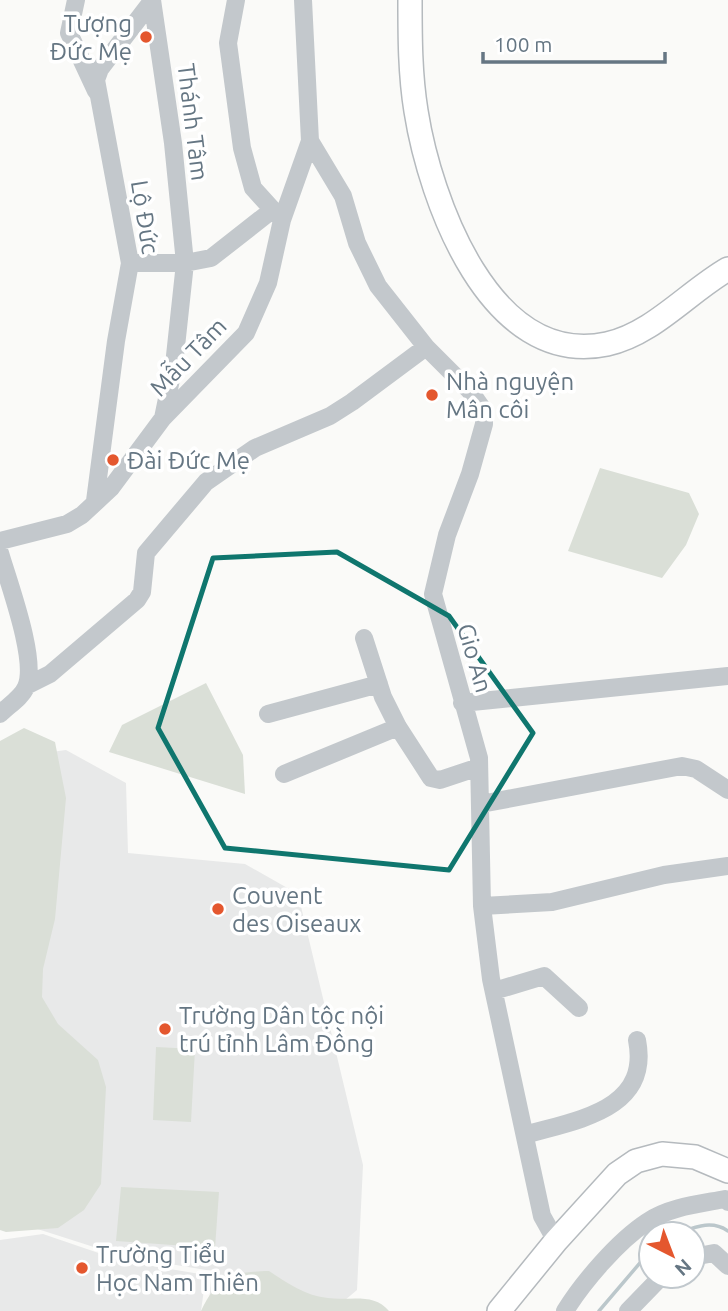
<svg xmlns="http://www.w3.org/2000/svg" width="728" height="1311" viewBox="0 0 728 1311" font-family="Ubuntu,sans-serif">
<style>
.built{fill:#e8e9e9}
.green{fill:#dadfd7}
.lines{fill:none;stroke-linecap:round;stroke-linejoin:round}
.stream{stroke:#bbc7cb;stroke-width:3.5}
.major-casing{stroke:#b5babe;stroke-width:26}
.minor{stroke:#c3c8cc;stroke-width:18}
.major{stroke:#fff;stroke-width:23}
.marked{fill:none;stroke:#0f766e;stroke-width:5;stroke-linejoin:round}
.poi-dot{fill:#e4572e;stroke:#fff;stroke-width:2.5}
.labels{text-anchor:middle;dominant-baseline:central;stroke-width:7;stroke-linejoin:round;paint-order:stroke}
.poi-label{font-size:24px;fill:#657683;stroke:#fff;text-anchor:start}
.street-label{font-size:24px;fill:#657683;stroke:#fff}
</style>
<rect width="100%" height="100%" fill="#fafaf8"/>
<path class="built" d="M 66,750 L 126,783 L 128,853 L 245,864 L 298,894 L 363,1165 L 357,1290 L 332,1311 L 208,1311 L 212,1271 L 122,1256 L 0,1217 L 0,759 Z
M 43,1234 L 122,1261 L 206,1275 L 201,1311 L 0,1311 L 0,1240 Z"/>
<path class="green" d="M 600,468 L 689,493 L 699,514 L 686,545 L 662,578 L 568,551 Z
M 206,683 L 243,755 L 245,794 L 109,752 L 122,725 Z
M 24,728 L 55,742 L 66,798 L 55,919 L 43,969 L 42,997 L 58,1024 L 98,1060 L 106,1087 L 101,1184 L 84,1210 L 58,1228 L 6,1232 L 0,1230 L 0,741 Z
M 156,1047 L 195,1049 L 191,1122 L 153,1120 Z
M 121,1187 L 219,1192 L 215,1248 L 116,1241 Z
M 269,1271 C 287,1283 306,1296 328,1298 C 349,1301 374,1292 389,1311 L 201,1311 C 218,1276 232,1272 269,1271 Z"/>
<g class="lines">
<path class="stream" d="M 675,1234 C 693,1228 711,1219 728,1231
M 599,1311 L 651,1250"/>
<g class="major-casing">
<path id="major" d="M 410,0 C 410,37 410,74 416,111 C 430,200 490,369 607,344 C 653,334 688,292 728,269
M 499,1311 L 556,1241 L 617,1174 L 636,1161 L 662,1154 L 695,1157 L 728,1171"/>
</g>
<path class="minor" d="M 76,0 L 69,33 L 96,91
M 152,0 L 173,143 L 185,263 L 174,365 L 163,418
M 236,0 L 228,43 L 242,148 L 253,188 L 282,220
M 310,141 L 343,196 L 357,243 L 378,286 L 426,347 L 470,391 L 484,411 L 484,424 L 470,474 L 447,535 L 433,594 L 479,758 L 482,906 L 491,979 L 542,1216 L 556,1241
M 130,263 L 185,263 L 211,258 L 271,211
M 95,501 L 116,341 L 130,263 L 96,80 L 100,69 L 152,1
M 0,541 L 67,524 L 82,515 L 111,488 L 163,418 L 246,333 L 268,283 L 282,220 L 310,141 L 303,0
M 0,553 C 8,581 38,661 26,687 C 22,697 8,706 0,714
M 364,638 L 383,697 L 398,727 L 431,778 L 440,780 L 479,767
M 28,685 L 50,674 L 137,600 L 142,592 L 146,553 L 206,482 L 255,448 L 330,416 L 352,402 L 426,347
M 462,703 L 728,676
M 268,714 L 379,684
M 284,774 L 398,727
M 481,804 L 682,766 L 696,769 L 728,790
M 482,906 L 552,902 L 664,875 L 728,866
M 494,991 L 544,976 L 579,1008
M 525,1135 C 575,1120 651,1111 637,1040
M 693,1257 L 714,1253 L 728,1266
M 565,1311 C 583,1282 618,1241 647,1222 C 669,1207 699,1204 725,1199 L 728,1202
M 628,1311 L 662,1276"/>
<use href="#major" class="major"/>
</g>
<path class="marked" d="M 337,552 L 449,616 L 533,733 L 449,870 L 225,848 L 158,728 L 213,558 Z"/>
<g class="poi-dot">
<circle cx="146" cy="37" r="7"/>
<circle cx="432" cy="395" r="7"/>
<circle cx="113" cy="460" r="7"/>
<circle cx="218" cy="909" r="7"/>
<circle cx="165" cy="1029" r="7"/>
<circle cx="82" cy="1268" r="7"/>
</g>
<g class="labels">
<g class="poi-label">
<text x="132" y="23" text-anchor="end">Tượng<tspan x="132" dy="28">Đức Mẹ</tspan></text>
<text x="446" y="381">Nhà nguyện<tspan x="446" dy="28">Mân côi</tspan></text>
<text x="127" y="460">Đài Đức Mẹ</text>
<text x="232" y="895">Couvent<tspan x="232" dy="28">des Oiseaux</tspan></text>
<text x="179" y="1015">Trường Dân tộc nội<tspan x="179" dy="28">trú tỉnh Lâm Đồng</tspan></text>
<text x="96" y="1254">Trường Tiểu<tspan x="96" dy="28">Học Nam Thiên</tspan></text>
</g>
<g class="street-label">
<text transform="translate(193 122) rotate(83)">Thánh Tâm</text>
<text transform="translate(145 217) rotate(81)">Lộ Đức</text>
<text transform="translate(188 357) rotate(-46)">Mẫu Tâm</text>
<text transform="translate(475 658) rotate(74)">Gio An</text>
</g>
</g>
<g transform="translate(672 1255) rotate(138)"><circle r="33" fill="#ffffff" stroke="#c1c8cd" stroke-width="2"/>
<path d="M0-5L12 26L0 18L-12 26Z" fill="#e4572e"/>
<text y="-10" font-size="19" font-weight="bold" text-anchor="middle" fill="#657683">N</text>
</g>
<path d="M483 52v10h182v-10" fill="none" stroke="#657683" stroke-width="3.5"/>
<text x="494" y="52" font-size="21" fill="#657683" stroke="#ffffff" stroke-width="5" paint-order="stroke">100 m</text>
</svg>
